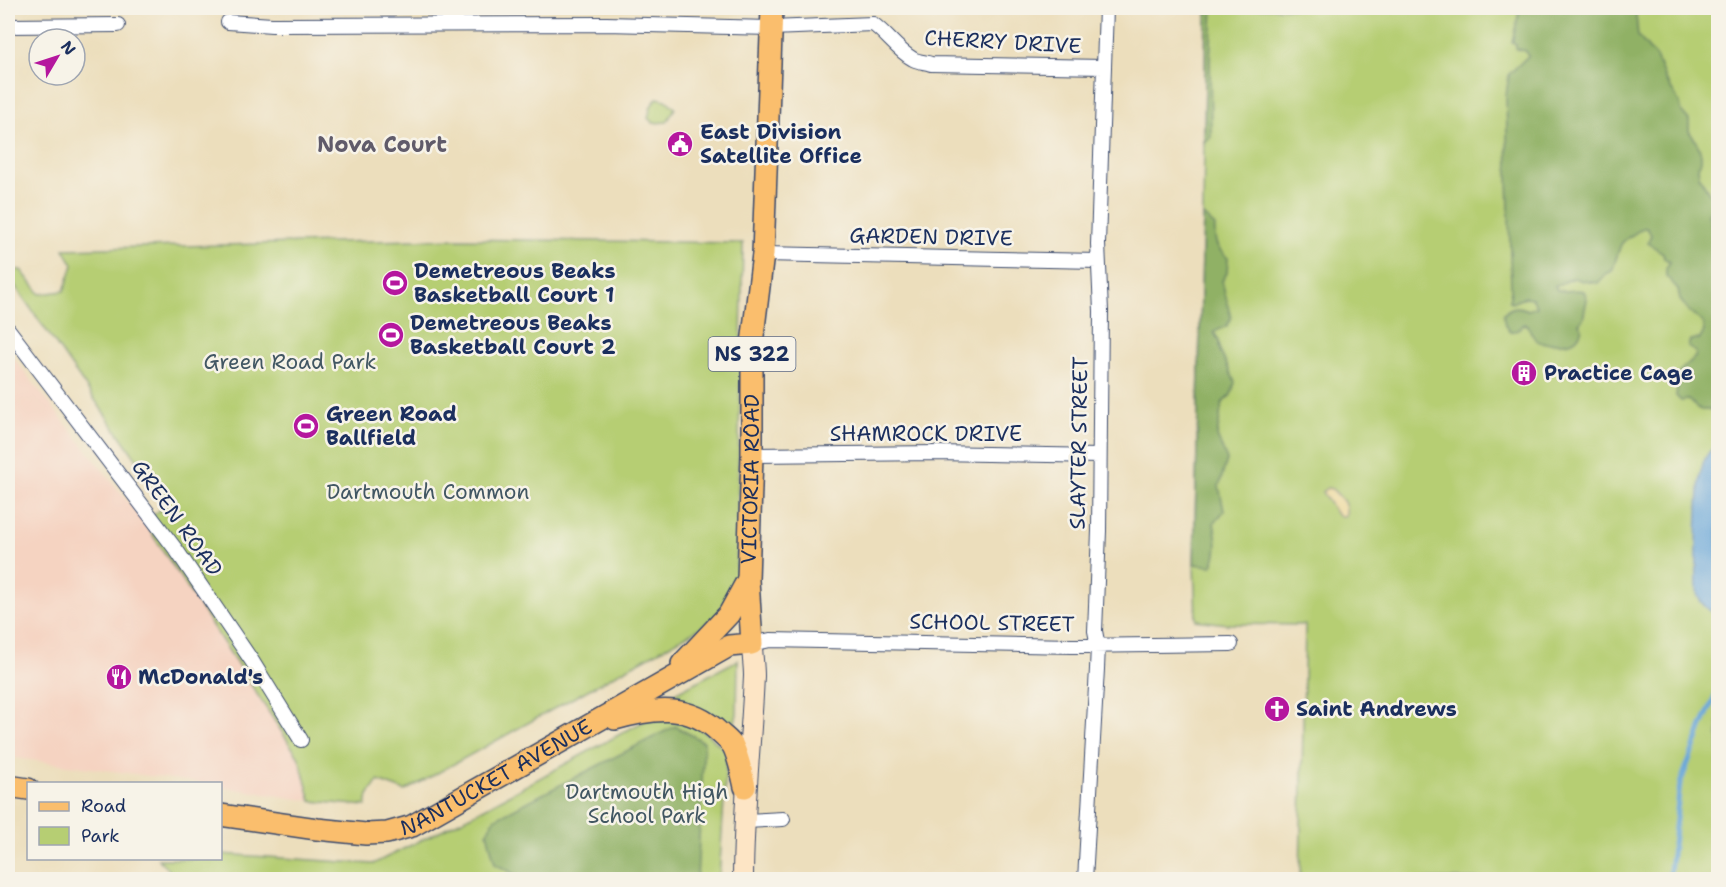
<svg xmlns="http://www.w3.org/2000/svg" width="1726" height="887" viewBox="0 0 1726 887" font-family="'Shantell Sans',sans-serif">
<style>
.built{fill:#f5d3c1}
.green{fill:#b6ce73;stroke:#687e68;stroke-width:1.5}
.forest{fill:#90b165;stroke:#567062;stroke-width:1.5}
.sand{fill:#eeda9e;stroke:#84847e;stroke-width:1.5}
.water{fill:#67a6d9;stroke:#416a9c;stroke-width:1.5}
.lines{fill:none;stroke-linecap:round;stroke-linejoin:round}
.stream{stroke:#67a6d9;stroke-width:5}
.street-casing{stroke:#3a496c;stroke-width:16}
.secondary-casing{stroke:#3a496c;stroke-width:22}
.primary-casing{stroke:#3a496c;stroke-width:24}
.street{stroke:#fff;stroke-width:14}
.secondary{stroke:#fde5c5;stroke-width:20}
.primary{stroke:#fabe6d;stroke-width:21}
.labels{text-anchor:middle;dominant-baseline:central;stroke-width:5;stroke-linejoin:round;paint-order:stroke}
.shield{fill:#f7f3e8;stroke:#5d6a87;stroke-width:1.5}
.shield-label{font-size:20px;font-weight:bold;fill:#1b2f5e}
.street-label{font-size:21px;fill:#1b2f5e;stroke:#f7f3e8}
.poi-label{font-size:21px;font-weight:bold;fill:#1b2f5e;stroke:#f7f3e8;text-anchor:start}
.park-label{font-size:21px;fill:#425763;stroke:#f7f3e8}
.neighbourhood-label{font-size:22px;font-weight:bold;fill:#605b6a;stroke:#f7f3e8}
</style>
<rect width="100%" height="100%" fill="#f7f3e8"/>
<filter id="ink" filterUnits="userSpaceOnUse"><feTurbulence type="fractalNoise" baseFrequency=".0167" numOctaves="2"/><feDisplacementMap in="SourceGraphic" scale="12" xChannelSelector="R" yChannelSelector="G"/><feConvolveMatrix kernelMatrix="1 2 1 2 8 2 1 2 1" color-interpolation-filters="sRGB"/></filter>
<filter id="wash" filterUnits="userSpaceOnUse"><feTurbulence type="fractalNoise" baseFrequency=".008" numOctaves="4" result="noise"/><feDisplacementMap in="SourceGraphic" scale="24" xChannelSelector="R" yChannelSelector="G"/><feGaussianBlur stdDeviation="1.35" result="paint"/><feColorMatrix in="noise" values="0 0 0 0 0 0 0 0 0 0 0 0 0 0 0 0 0 1.4 0 .05"/><feComposite in="paint" operator="in"/></filter>
<g filter="url(#wash)">
<rect width="100%" height="100%" fill="#ecdebc"/>
<path class="built" d="M 8,351 L 144,522 L 299,758 L 311,801 L 221,787 L 220,784 L 202,783 L 8,757 Z"/>
<path class="green" d="M 1206,8 L 1718,8 L 1718,879 L 1300,879 L 1305,625 L 1228,624 L 1196,620 L 1194,564 L 1203,215 Z
M 657,98 L 666,100 L 675,108 L 667,122 L 653,123 L 648,118 L 651,106 Z
M 456,239 L 743,243 L 736,590 L 717,615 L 700,628 L 405,791 L 378,781 L 368,795 L 366,806 L 311,801 L 299,758 L 144,522 L 168,504 L 8,276 L 8,270 L 21,270 L 40,294 L 64,291 L 73,265 L 64,249 Z
M 738,660 L 737,714 L 732,733 L 715,716 L 665,698 Z
M 646,720 C 692,721 693,720 727,752 L 719,879 L 179,880 L 158,859 L 220,858 L 221,854 L 373,864 L 470,816 Z"/>
<path class="forest" d="M 1206,8 L 1213,8 L 1210,60 L 1211,137 L 1204,142 Z
M 1520,8 L 1632,9 L 1636,15 L 1638,36 L 1656,57 L 1666,81 L 1680,103 L 1682,112 L 1689,120 L 1689,131 L 1698,145 L 1701,154 L 1701,161 L 1698,167 L 1699,176 L 1714,201 L 1712,208 L 1708,214 L 1714,232 L 1718,237 L 1718,410 L 1701,410 L 1688,400 L 1681,401 L 1676,396 L 1679,372 L 1695,357 L 1696,352 L 1688,347 L 1690,340 L 1700,339 L 1704,331 L 1703,323 L 1689,311 L 1680,300 L 1678,289 L 1666,276 L 1666,268 L 1670,262 L 1664,258 L 1663,253 L 1648,243 L 1651,235 L 1647,228 L 1643,228 C 1636,233 1627,237 1622,243 C 1619,247 1615,264 1612,271 L 1606,274 L 1598,283 L 1583,281 L 1574,278 L 1555,286 L 1557,290 C 1567,292 1576,289 1584,291 L 1587,299 L 1583,319 L 1579,323 L 1582,328 C 1578,344 1567,343 1552,343 C 1547,343 1542,344 1538,341 C 1532,337 1530,331 1528,325 L 1524,324 C 1519,329 1517,332 1509,331 L 1505,325 L 1503,315 C 1510,306 1518,305 1528,310 L 1537,307 L 1532,298 L 1525,297 L 1512,303 L 1509,301 L 1511,291 L 1506,96 L 1509,74 L 1528,56 L 1526,51 L 1516,49 L 1516,44 L 1512,42 Z
M 1203,215 L 1215,226 C 1214,242 1216,248 1228,258 L 1227,273 L 1222,281 L 1231,318 L 1227,326 L 1214,332 L 1219,341 L 1220,351 L 1235,382 L 1231,395 L 1222,403 L 1217,436 L 1227,460 L 1219,486 L 1224,511 L 1214,523 C 1217,539 1219,551 1212,566 L 1194,564 Z
M 675,726 L 704,742 L 697,879 L 536,879 L 531,876 L 518,876 L 495,864 L 487,832 L 494,819 Z"/>
<path class="sand" d="M 1327,488 L 1332,489 C 1340,497 1350,505 1345,516 L 1338,516 L 1322,492 Z"/>
<path class="water" d="M 1718,445 L 1718,616 C 1711,612 1702,605 1698,597 C 1695,590 1698,481 1701,471 C 1703,460 1709,449 1718,445 Z"/>
<g class="lines">
<path class="stream" d="M 1669,880 L 1680,784 L 1702,726 L 1718,690"/>
</g>
</g>
<g filter="url(#ink)">
<g class="lines">
<g class="street-casing">
<path id="street" d="M 228,22 L 272,25 L 606,24 L 771,28 L 873,24 C 887,34 897,50 913,59 C 918,62 926,62 931,64 L 1103,67
M 8,26 L 118,25
M 763,254 L 1098,261
M 8,329 L 177,551 L 252,661 L 301,740
M 752,455 L 937,453 L 1099,456
M 752,644 L 770,640 L 1072,646 L 1231,644
M 746,821 L 783,819
M 1085,880 L 1097,669 L 1098,646 L 1095,631 L 1099,531 L 1101,311 L 1098,244 L 1106,8"/>
</g>
<g class="secondary-casing">
<path id="secondary" d="M 743,880 C 743,812 751,744 754,676 C 754,665 752,654 752,644"/>
</g>
<g class="primary-casing">
<g id="primary">
<path d="M 682,664 L 729,614 L 747,581"/>
<path d="M 615,719 C 653,708 689,703 720,733 C 724,737 730,741 733,746 C 739,758 742,774 745,787"/>
<path d="M 8,786 L 28,789"/>
<path id="s1" d="M 220,815 L 317,829 L 366,834 L 387,833 L 412,826 L 729,646 L 752,644 L 748,580 L 752,455 L 752,344 L 763,254 L 772,8"/>
</g>
</g>
<use href="#street" class="street"/>
<use href="#secondary" class="secondary"/>
<use href="#primary" class="primary"/>
</g>
</g>
<defs>
<g id="civic-disc" transform="scale(1.35)"><circle r="9.5" fill="#b5179e" stroke="#f7f3e8"/><path d="M-.6-6.5H3V-4.5H.6V-3L4-1V1h2V6H-6V1h2V-1L-.6-3ZM-1.2 2.5V6h2.4V2.5Z" fill="#fff"/></g>
<g id="stadium-disc" transform="scale(1.35)"><circle r="9.5" fill="#b5179e" stroke="#f7f3e8"/><path d="M0-5a6.5 5 0 1 0 0 10a6.5 5 0 1 0 0-10ZM-3.5-1.8h7v3.6h-7Z" fill="#fff"/></g>
<g id="building-disc" transform="scale(1.35)"><circle r="9.5" fill="#b5179e" stroke="#f7f3e8"/><path d="M-4-6H4V6H1V3H-1V6H-4ZM-2.5-4.3h1.7v1.8h-1.7ZM.8-4.3h1.7v1.8H.8ZM-2.5-1h1.7V.8h-1.7ZM.8-1h1.7V.8H.8Z" fill="#fff"/></g>
<g id="restaurant-disc" transform="scale(1.35)"><circle r="9.5" fill="#b5179e" stroke="#f7f3e8"/><path d="M-5-6h1v4h1v-4h1v4h1v-4h1v5L-1.5 .5V6h-2V.5L-5-1ZM5-6V6H3V1.5H1.5Q1.5-4 5-6Z" fill="#fff"/></g>
<g id="church-disc" transform="scale(1.35)"><circle r="9.5" fill="#b5179e" stroke="#f7f3e8"/><path d="M-1.2-6h2.4v3.5h3.3v2.4h-3.3V6h-2.4V-.1h-3.3v-2.4h3.3Z" fill="#fff"/></g>
</defs>
<g fill-rule="evenodd">
<use href="#civic-disc" x="680" y="144"/>
<use href="#stadium-disc" x="395" y="283"/>
<use href="#stadium-disc" x="391" y="335"/>
<use href="#building-disc" x="1524" y="373"/>
<use href="#stadium-disc" x="306" y="426"/>
<use href="#restaurant-disc" x="119" y="677"/>
<use href="#church-disc" x="1277" y="709"/>
</g>
<g class="labels">
<rect class="shield" x="708.5" y="337" width="87" height="34" rx="4.5"/>
<g class="shield-label">
<text x="752" y="354">NS 322</text>
</g>
<g class="street-label">
<text transform="translate(1003 42) rotate(3)">CHERRY DRIVE</text>
<text transform="translate(931 237) rotate(1)">GARDEN DRIVE</text>
<text x="926" y="434">SHAMROCK DRIVE</text>
<text transform="translate(1079 443) rotate(-89)">SLAYTER STREET</text>
<text stroke="none"><textPath href="#s1" startOffset="747">VICTORIA ROAD</textPath></text>
<text transform="translate(177 518) rotate(54)">GREEN ROAD</text>
<text transform="translate(992 623) rotate(1)">SCHOOL STREET</text>
<text stroke="none"><textPath href="#s1" startOffset="291">NANTUCKET AVENUE</textPath></text>
</g>
<g class="poi-label">
<text x="700" y="132">East Division<tspan x="700" dy="24">Satellite Office</tspan></text>
<text x="414" y="271">Demetreous Beaks<tspan x="414" dy="24">Basketball Court 1</tspan></text>
<text x="410" y="323">Demetreous Beaks<tspan x="410" dy="24">Basketball Court 2</tspan></text>
<text x="1544" y="373">Practice Cage</text>
<text x="326" y="414">Green Road<tspan x="326" dy="24">Ballfield</tspan></text>
<text x="138" y="677">McDonald's</text>
<text x="1296" y="709">Saint Andrews</text>
</g>
<g class="park-label">
<text x="290" y="362">Green Road Park</text>
<text x="428" y="492">Dartmouth Common</text>
<text x="647" y="792">Dartmouth High<tspan x="647" dy="24">School Park</tspan></text>
</g>
<g class="neighbourhood-label">
<text x="382" y="144">Nova Court</text>
</g>
</g>
<rect width="1726" height="887" fill="none" stroke="#f7f3e8" stroke-width="30"/>
<rect x="27" y="782" width="195" height="78" fill="#f7f3e8" stroke="#9fa5b1" stroke-width="1.5"/>
<rect x="39" y="802" width="30" height="9" fill="#fabe6d" stroke="#9fa5b1" stroke-width="1.5"/>
<text x="81" y="812" font-size="18" fill="#1b2f5e">Road</text>
<rect x="39" y="827" width="30" height="18" fill="#b6ce73" stroke="#9fa5b1" stroke-width="1.5"/>
<text x="81" y="842" font-size="18" fill="#1b2f5e">Park</text>
<g transform="translate(57 57) rotate(51)"><circle r="28" fill="#f7f3e8" stroke="#9fa5b1" stroke-width="1.5"/>
<path d="M0-4.5L10 22L0 15L-10 22Z" fill="#b5179e"/>
<text y="-9" font-size="16" font-weight="bold" text-anchor="middle" fill="#1b2f5e">N</text>
</g>
</svg>
